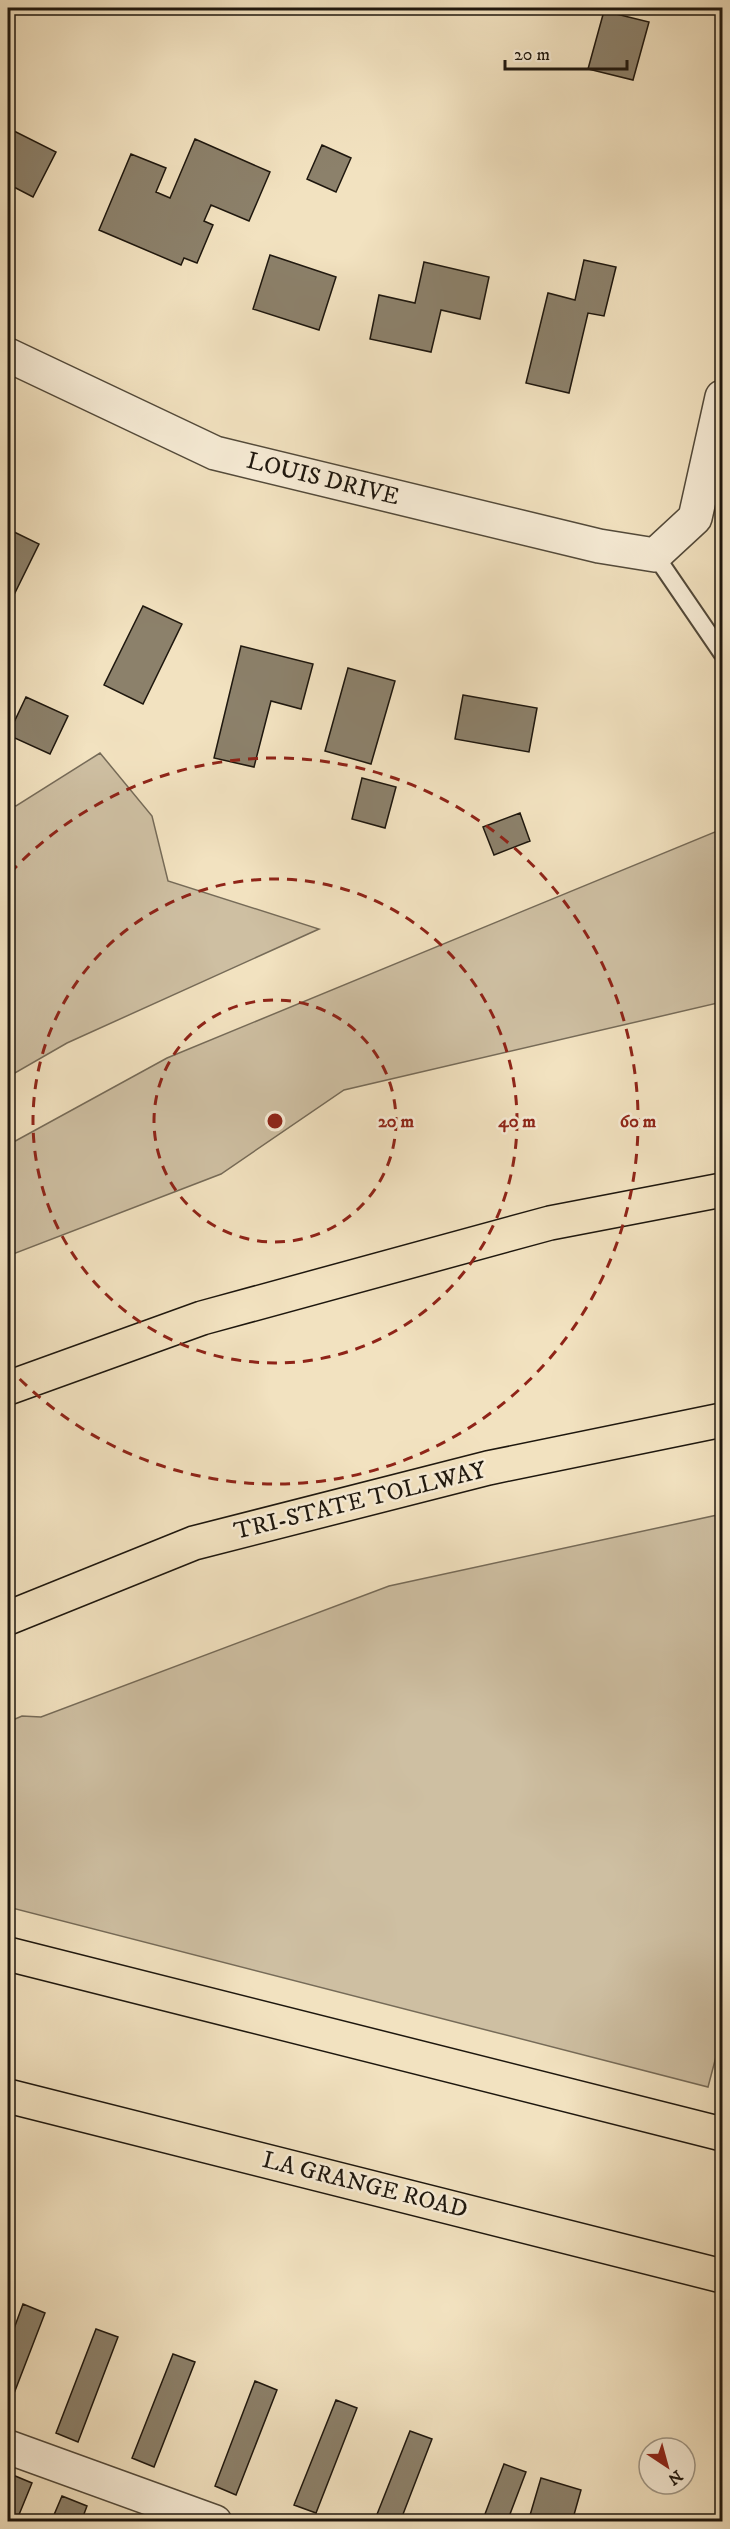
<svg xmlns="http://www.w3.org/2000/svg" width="730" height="2529" viewBox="0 0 730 2529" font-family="'IM FELL DW Pica',serif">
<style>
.green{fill:#cebfa2;stroke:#766b58;stroke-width:1.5}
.building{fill:#8c816b;stroke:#1e170e;stroke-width:1.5}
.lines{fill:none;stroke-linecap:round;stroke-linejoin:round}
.lane-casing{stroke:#534a3a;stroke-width:20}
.street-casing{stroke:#534a3a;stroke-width:36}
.highway-casing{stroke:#1e170e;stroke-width:36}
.lane{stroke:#f7ecd6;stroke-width:16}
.street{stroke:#f7ecd6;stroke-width:33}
.highway{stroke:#f2e2c0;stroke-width:33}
.ring{fill:none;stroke:#8f2418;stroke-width:3;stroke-dasharray:10 8}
.labels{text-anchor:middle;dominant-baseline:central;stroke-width:5;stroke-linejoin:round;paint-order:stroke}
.street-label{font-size:24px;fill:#1e170e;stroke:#f7ecd6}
.centre{fill:#8f2418;stroke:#f7ecd6;stroke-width:3}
.ring-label{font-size:18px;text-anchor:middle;font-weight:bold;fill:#8f2418;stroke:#f7ecd6;stroke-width:5;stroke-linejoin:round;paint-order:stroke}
</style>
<rect width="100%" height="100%" fill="#f2e2c0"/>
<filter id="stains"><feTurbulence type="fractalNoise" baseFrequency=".00333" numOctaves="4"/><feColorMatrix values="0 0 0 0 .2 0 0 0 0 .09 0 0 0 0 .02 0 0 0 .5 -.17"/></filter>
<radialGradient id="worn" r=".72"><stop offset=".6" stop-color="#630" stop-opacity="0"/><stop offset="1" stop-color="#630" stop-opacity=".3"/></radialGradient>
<path class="green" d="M 100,753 L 152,816 L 168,881 L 319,929 L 67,1043 L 8,1077 L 8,804 L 16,806 Z
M 722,829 L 722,1002 L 344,1090 L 221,1174 L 8,1256 L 8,1145 L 167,1058 Z
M 722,1514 L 722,2034 L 708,2087 L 8,1907 L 8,1722 L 22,1716 L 41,1717 L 389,1586 Z"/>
<path class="building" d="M 604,11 L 649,22 L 633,80 L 588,69 Z
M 8,128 L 56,152 L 33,197 L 8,184 Z
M 195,139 L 270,172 L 249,221 L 211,205 L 204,221 L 213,225 L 197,263 L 184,258 L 181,265 L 99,230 L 131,154 L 166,168 L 156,192 L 170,198 Z
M 322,145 L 351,158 L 336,192 L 307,179 Z
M 270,255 L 336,277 L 319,330 L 253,309 Z
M 584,260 L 616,267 L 604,316 L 588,313 L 569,393 L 526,383 L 548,293 L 575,300 Z
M 424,262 L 489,277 L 480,319 L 441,310 L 431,352 L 370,339 L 379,295 L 415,303 Z
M 8,529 L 39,544 L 8,607 Z
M 143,606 L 182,624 L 143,704 L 104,685 Z
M 241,646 L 313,664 L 301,709 L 271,701 L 254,767 L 214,758 Z
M 348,668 L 395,681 L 371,764 L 325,751 Z
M 463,695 L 537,708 L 529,752 L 455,739 Z
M 26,697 L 68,716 L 50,754 L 8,735 Z
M 362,778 L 396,787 L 385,828 L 352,819 Z
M 520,813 L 530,841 L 494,855 L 483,827 Z
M 23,2304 L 45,2313 L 8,2409 L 8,2345 Z
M 96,2329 L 118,2337 L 78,2442 L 56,2433 Z
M 173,2354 L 195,2362 L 154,2467 L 132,2458 Z
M 255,2381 L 277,2390 L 236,2495 L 215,2486 Z
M 336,2400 L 357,2408 L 316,2513 L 294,2505 Z
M 410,2431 L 432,2439 L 400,2522 L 374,2522 Z
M 504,2464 L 526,2472 L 507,2522 L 482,2522 Z
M 8,2473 L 32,2483 L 16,2522 L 8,2522 Z
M 541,2478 L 581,2490 L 572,2522 L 528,2522 Z
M 62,2496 L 87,2506 L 81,2522 L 51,2522 Z"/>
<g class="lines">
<g class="lane-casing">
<path id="lane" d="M 655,555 L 722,653"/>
</g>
<g class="street-casing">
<path id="street" d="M 8,355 L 215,453 L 599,546 L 655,555 L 695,518 L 722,397
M 8,2447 L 215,2522"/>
</g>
<g class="highway-casing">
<path id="highway" d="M 8,1388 L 202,1318 L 550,1223 L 722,1190
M 8,1618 L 194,1543 L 488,1468 L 722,1420
M 8,1954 L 722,2134
M 8,2096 L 722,2276"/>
</g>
<use href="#lane" class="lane"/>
<use href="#street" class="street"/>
<use href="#highway" class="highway"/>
</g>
<g class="ring">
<circle cx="275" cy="1121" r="121"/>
<circle cx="275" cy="1121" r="242"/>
<path d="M10 873A363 363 0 1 1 10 1369"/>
</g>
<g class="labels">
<g class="street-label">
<text transform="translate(323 479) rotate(14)">LOUIS DRIVE</text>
<text transform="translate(360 1501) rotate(-14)">TRI-STATE TOLLWAY</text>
<text transform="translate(365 2185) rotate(14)">LA GRANGE ROAD</text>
</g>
</g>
<circle cx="275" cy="1121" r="9" class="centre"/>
<g class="ring-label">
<text x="396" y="1127">20 m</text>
<text x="517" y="1127">40 m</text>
<text x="638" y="1127">60 m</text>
</g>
<rect width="730" height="2529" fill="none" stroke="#f2e2c0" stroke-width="30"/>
<rect x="9" y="9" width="712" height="2511" fill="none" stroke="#1e170e" stroke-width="3"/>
<rect x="15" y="15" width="700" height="2499" fill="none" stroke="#1e170e" stroke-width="1.5"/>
<g transform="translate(667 2466) rotate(144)"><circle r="28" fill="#f7ecd6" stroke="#a09786" stroke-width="1.5"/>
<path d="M0-4.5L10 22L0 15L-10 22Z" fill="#8f2418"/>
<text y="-9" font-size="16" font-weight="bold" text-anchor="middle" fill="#1e170e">N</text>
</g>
<path d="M505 60v9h122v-9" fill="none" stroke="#1e170e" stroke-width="3"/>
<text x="514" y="60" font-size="18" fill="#1e170e" stroke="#f7ecd6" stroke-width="4.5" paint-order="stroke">20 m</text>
<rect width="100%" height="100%" filter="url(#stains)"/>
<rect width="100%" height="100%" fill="url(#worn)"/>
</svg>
